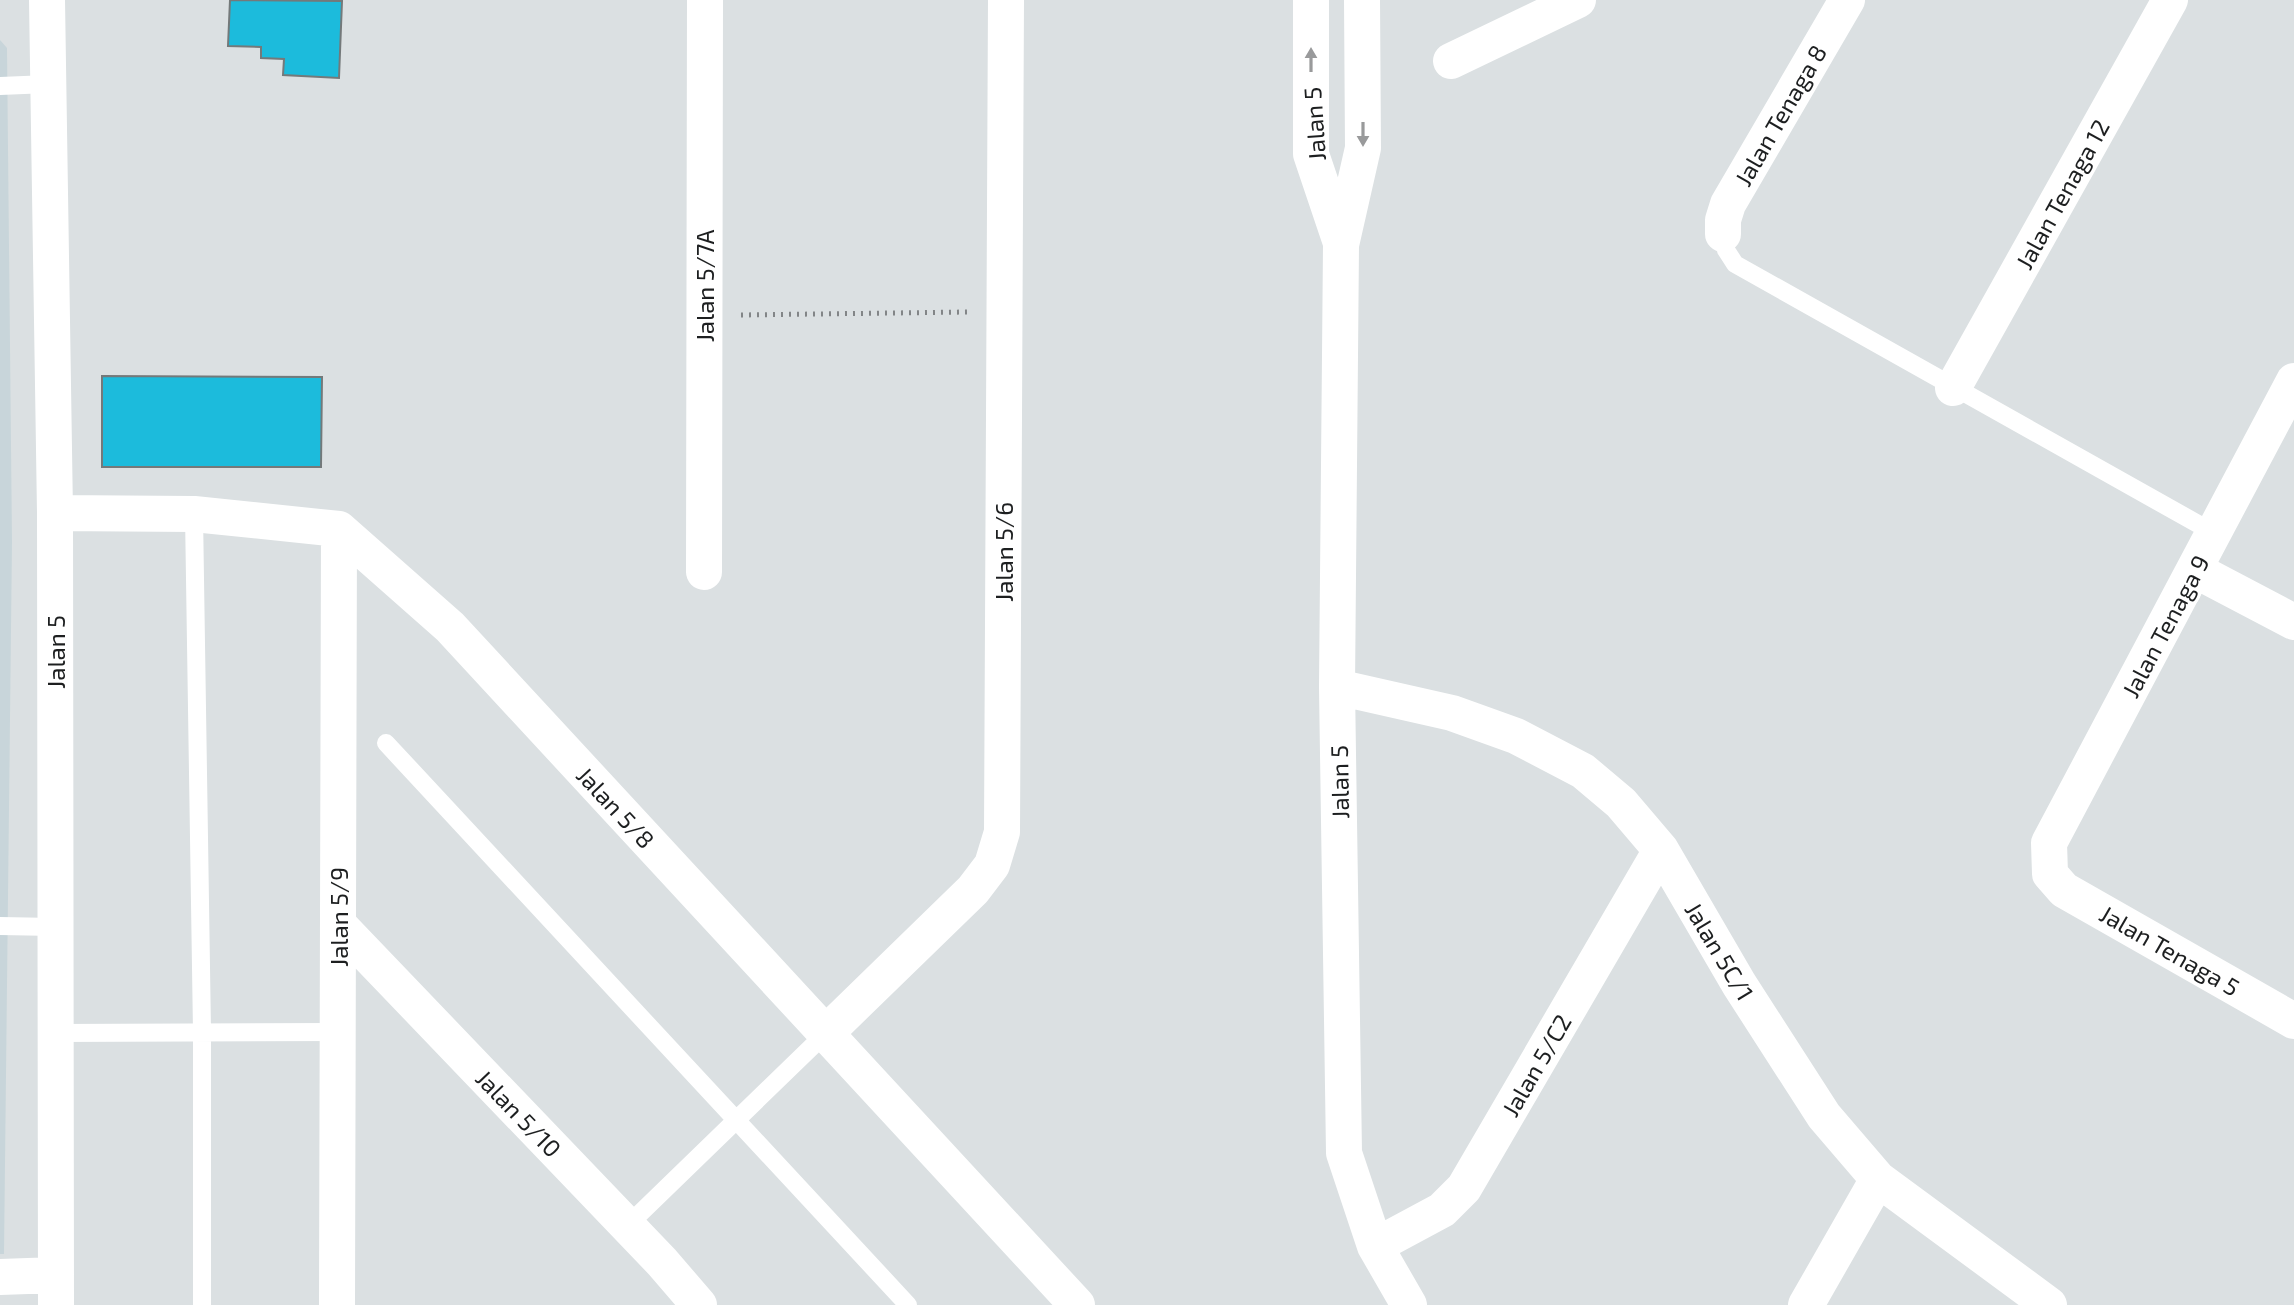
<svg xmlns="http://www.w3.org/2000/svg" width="2294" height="1305" viewBox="0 0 2294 1305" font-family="'Exo 2',sans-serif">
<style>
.built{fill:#c8d5da}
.building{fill:#1cbbdc;stroke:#74797a;stroke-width:2}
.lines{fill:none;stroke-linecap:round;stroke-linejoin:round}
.path{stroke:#828587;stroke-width:5;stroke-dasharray:2 6;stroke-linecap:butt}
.service{stroke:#fff;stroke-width:18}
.minor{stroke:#fff;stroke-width:36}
.oneway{fill:#999a9b}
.labels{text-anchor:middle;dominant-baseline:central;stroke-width:6;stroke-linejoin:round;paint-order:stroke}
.street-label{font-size:24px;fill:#1d1f20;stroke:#fff}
</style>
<rect width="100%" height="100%" fill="#dbe0e2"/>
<path class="built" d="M 0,40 L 7,48 L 12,542 L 4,1254 L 0,1254 Z"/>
<path class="building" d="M 230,0 L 342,1 L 339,78 L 283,75 L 284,59 L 261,58 L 261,47 L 228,46 Z
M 102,376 L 322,377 L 321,467 L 102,467 Z"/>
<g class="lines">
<path class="path" d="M 741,315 L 967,312"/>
<path class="service" d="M 0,86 L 48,84
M 1723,234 L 1726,250 L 1735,264 L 2214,533
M 194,514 L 202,1032 L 202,1305
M 386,743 L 908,1305
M 0,926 L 55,927
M 55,1033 L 338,1032
M 627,1226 L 826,1033"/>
<path class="minor" d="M 47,0 L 55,513 L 56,1305
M 1311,0 L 1311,154 L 1341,243
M 1362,0 L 1363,148 L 1341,245 L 1337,687 L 1344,1153 L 1375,1246 L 1409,1305
M 1451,61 L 1578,0
M 1723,234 L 1723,220 L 1728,204 L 1847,0
M 2294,381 L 2049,843 L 2050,874 L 2064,890 L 2294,1021
M 1953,388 L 2170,0
M 55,513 L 194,514 L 339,529 L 450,627 L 1077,1305
M 2195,570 L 2294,622
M 704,572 L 705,0
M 1337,687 L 1452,713 L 1516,736 L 1583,771 L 1621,803 L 1661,850 L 1739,984 L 1824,1116 L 1878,1179 L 2049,1305
M 338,924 L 662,1262 L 699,1305
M 826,1033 L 973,890 L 992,865 L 1002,832 L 1006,0
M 1375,1246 L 1442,1210 L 1464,1188 L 1661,850
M 0,1277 L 56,1275
M 337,1305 L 339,529
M 1806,1305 L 1878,1179"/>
</g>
<defs><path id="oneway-solid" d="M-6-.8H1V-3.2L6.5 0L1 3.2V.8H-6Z" transform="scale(2)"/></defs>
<g class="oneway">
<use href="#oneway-solid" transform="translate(1311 60) rotate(-90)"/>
<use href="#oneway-solid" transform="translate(1363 134) rotate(90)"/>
</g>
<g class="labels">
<g class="street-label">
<text transform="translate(1780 115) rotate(-60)">Jalan Tenaga 8</text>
<text transform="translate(1314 124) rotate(-94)">Jalan 5</text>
<text transform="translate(2062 194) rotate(-61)">Jalan Tenaga 12</text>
<text transform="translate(704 286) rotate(-90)">Jalan 5/7A</text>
<text transform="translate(1003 552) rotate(-90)">Jalan 5/6</text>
<text transform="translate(2165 626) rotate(-62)">Jalan Tenaga 9</text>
<text transform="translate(55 652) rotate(-90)">Jalan 5</text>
<text transform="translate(1339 782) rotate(-91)">Jalan 5</text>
<text transform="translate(616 807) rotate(47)">Jalan 5/8</text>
<text transform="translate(338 917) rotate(-90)">Jalan 5/9</text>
<text transform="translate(2170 950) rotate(30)">Jalan Tenaga 5</text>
<text transform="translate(1720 951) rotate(59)">Jalan 5C/1</text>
<text transform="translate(1536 1065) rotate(-60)">Jalan 5/C2</text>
<text transform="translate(519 1113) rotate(46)">Jalan 5/10</text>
</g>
</g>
</svg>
